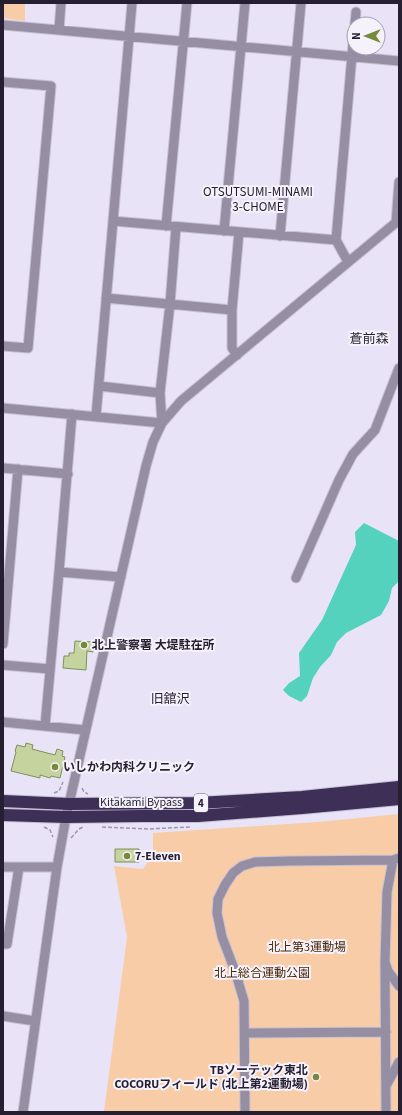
<svg xmlns="http://www.w3.org/2000/svg" width="402" height="1115" viewBox="0 0 402 1115" font-family="'Source Sans 3','Noto Sans JP',sans-serif">
<style>
.green{fill:#f9cca8}
.water{fill:#54d2bd}
.building{fill:#c5d39f;stroke:#828e5e}
.lines{fill:none;stroke-linecap:round;stroke-linejoin:round}
.minor-casing{stroke:#c6c0d3;stroke-width:11}
.highway-casing{stroke:#c6c0d3;stroke-width:14}
.path{stroke:#9e98ab;stroke-width:1.5;stroke-dasharray:4 2;stroke-linecap:butt}
.minor{stroke:#968fa4;stroke-width:9}
.highway{stroke:#3e2f57;stroke-width:12}
.poi-dot{fill:#788939;stroke:#f5f2fc;stroke-width:1.5}
.labels{text-anchor:middle;dominant-baseline:central;stroke-width:4;stroke-linejoin:round;paint-order:stroke}
.shield{fill:#f5f2fc;stroke:#635e6e;stroke-width:1}
.shield-label{font-size:11px;font-weight:bold;fill:#251f31}
.poi-label{font-size:12px;font-weight:bold;fill:#251f31;stroke:#f5f2fc;text-anchor:start}
.street-label{font-size:12px;fill:#251f31;stroke:#f5f2fc}
.park-label{font-size:12px;fill:#4b2804;stroke:#f5f2fc}
.neighbourhood-label{font-size:13px;fill:#251f31;stroke:#f5f2fc}
</style>
<rect width="100%" height="100%" fill="#e9e3f7"/>
<path class="green" d="M 3,3 L 25,3 L 25,21 L 3,18 Z
M 399,814 L 399,1112 L 104,1112 L 127,937 L 114,866 L 143,869 L 153,855 L 153,833 L 317,822 Z"/>
<path class="water" d="M 364,523 L 399,541 L 399,581 L 392,588 L 389,601 L 381,615 L 346,633 L 337,642 L 331,655 L 320,667 L 313,678 L 307,696 L 301,702 L 289,696 L 283,690 L 289,683 L 300,676 L 299,653 L 322,620 L 356,545 L 355,532 Z"/>
<path class="building" d="M 75,641 L 93,642 L 93,652 L 87,651 L 86,670 L 63,668 L 64,656 L 69,656 L 69,653 L 74,653 Z
M 26,743 L 33,745 L 32,749 L 51,754 L 52,754 L 55,755 L 57,749 L 63,751 L 62,756 L 65,757 L 60,778 L 51,776 L 50,778 L 40,775 L 40,778 L 11,771 L 16,752 L 15,751 L 17,745 L 25,747 Z
M 115,849 L 139,849 L 139,862 L 115,862 Z"/>
<g class="lines">
<g class="minor-casing">
<path id="minor" d="M 355,24 L 356,12
M 3,25 L 399,61
M 59,30 L 61,3
M 3,82 L 51,86 L 28,348 L 3,346
M 113,221 L 336,240 L 348,262
M 396,223 L 399,182
M 166,226 L 187,3
M 224,231 L 245,3
M 280,236 L 301,3
M 336,240 L 354,32
M 106,298 L 232,310
M 237,355 L 232,348 L 232,310 L 239,232
M 99,386 L 160,393
M 3,408 L 162,423
M 96,416 L 132,3
M 162,423 L 160,393 L 170,304 L 176,227
M 3,468 L 68,474
M 59,572 L 121,577
M 296,578 L 339,480 L 353,454 L 375,430 L 399,368
M 3,644 L 18,469
M 3,665 L 50,669
M 3,722 L 85,730
M 45,726 L 59,572 L 72,414
M 393,860 L 387,892 L 385,962 L 388,971 L 399,986
M 3,867 L 57,867
M 3,944 L 7,944 L 19,867
M 385,962 L 386,1112
M 3,1016 L 35,1021
M 245,1033 L 386,1032
M 387,1084 L 399,1062
M 23,1112 L 57,867 L 66,817 L 146,466 L 153,442 L 162,423 L 181,401 L 399,220
M 245,1112 L 244,1001 L 235,971 L 222,937 L 217,913 L 218,899 L 225,885 L 233,873 L 242,866 L 255,862 L 289,861 L 393,860 L 399,858"/>
</g>
<g class="highway-casing">
<path id="highway" d="M 3,801 L 69,804 L 198,803 L 302,797 L 399,787
M 3,815 L 66,817 L 141,816 L 198,816 L 302,808 L 399,799"/>
</g>
<path class="path" d="M 82,788 L 84,792 L 88,794
M 54,793 L 59,791 L 63,782
M 44,827 L 50,830 L 53,837
M 102,827 L 148,829 L 190,827
M 71,838 L 79,829 L 83,827"/>
<use href="#minor" class="minor"/>
<use href="#highway" class="highway"/>
</g>
<g class="poi-dot">
<circle cx="84" cy="645" r="4"/>
<circle cx="55" cy="767" r="4"/>
<circle cx="127" cy="856" r="4"/>
<circle cx="316" cy="1077" r="4"/>
</g>
<g class="labels">
<rect class="shield" x="194" y="794" width="14" height="18" rx="3"/>
<g class="shield-label">
<text x="201" y="803">4</text>
</g>
<g class="poi-label">
<text x="92" y="645">北上警察署 大堤駐在所</text>
<text x="63" y="767">いしかわ内科クリニック</text>
<text x="135" y="856">7-Eleven</text>
<text x="308" y="1070" text-anchor="end">TBソーテック東北<tspan x="308" dy="14">COCORUフィールド (北上第2運動場)</tspan></text>
</g>
<g class="street-label">
<text x="141" y="802">Kitakami Bypass</text>
</g>
<g class="park-label">
<text x="307" y="947">北上第3運動場</text>
<text x="262" y="973">北上総合運動公園</text>
</g>
<g class="neighbourhood-label">
<text x="258" y="192">OTSUTSUMI-MINAMI<tspan x="258" dy="15">3-CHOME</tspan></text>
<text x="369" y="339">蒼前森</text>
<text x="170" y="699">旧舘沢</text>
</g>
</g>
<rect width="402" height="1115" fill="none" stroke="#251f31" stroke-width="8"/>
<g transform="translate(366 36) rotate(270)"><circle r="19" fill="#f5f2fc" stroke="#a29eab"/>
<path d="M0-3L7 15L0 10L-7 15Z" fill="#788939"/>
<text y="-6" font-size="11" font-weight="bold" text-anchor="middle" fill="#251f31">N</text>
</g>
</svg>
